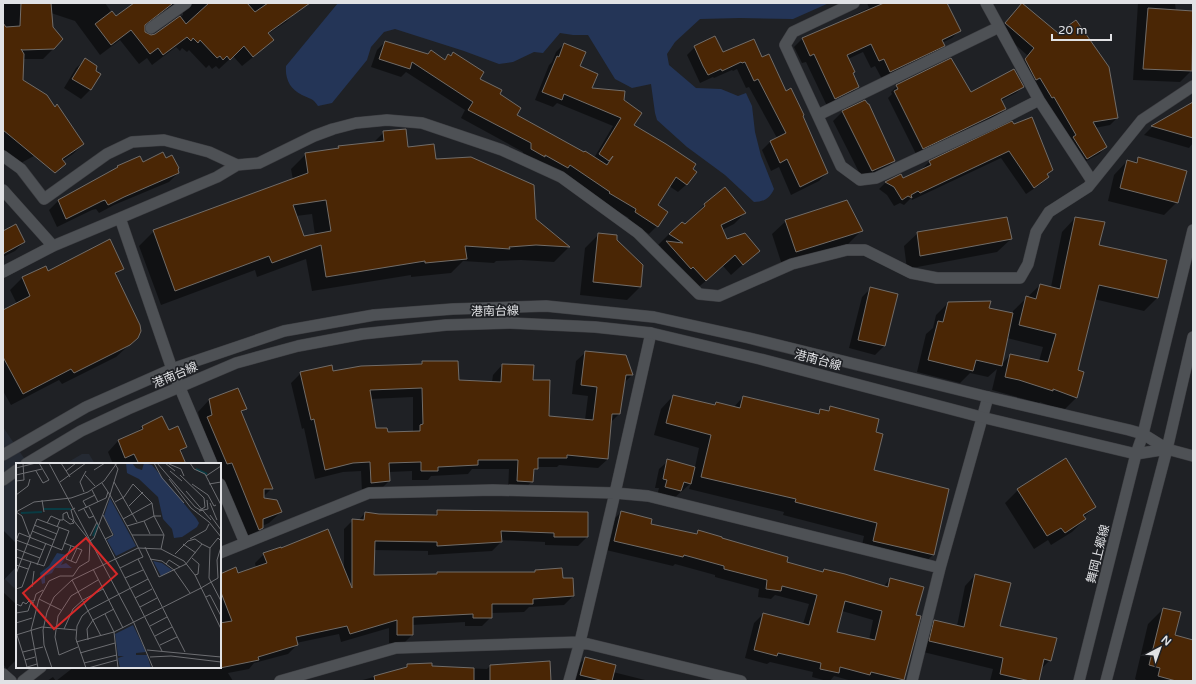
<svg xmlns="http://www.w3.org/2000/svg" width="1196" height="684" viewBox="0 0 1196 684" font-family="'Varela Round','Noto Sans JP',sans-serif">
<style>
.built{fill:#252a33}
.green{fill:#243557}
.shadow{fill:#0007;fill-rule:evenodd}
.building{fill:#4a2605;stroke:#716c68;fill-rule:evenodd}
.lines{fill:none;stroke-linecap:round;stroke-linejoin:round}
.minor-casing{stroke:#3d3e42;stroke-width:12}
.tertiary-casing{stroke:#3d3e42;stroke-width:12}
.minor{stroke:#4e5155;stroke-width:11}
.tertiary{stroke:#4e5155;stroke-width:11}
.labels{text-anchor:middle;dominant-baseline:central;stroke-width:3.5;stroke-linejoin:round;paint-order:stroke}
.street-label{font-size:12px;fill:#e1e2e5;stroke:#1f2125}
.inset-river{fill:none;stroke:#093b43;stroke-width:2}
.inset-road{fill:none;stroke:#6d6e72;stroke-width:1}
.view{fill:#d62828;fill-opacity:0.15;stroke:#d62828;stroke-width:2}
.inset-edge{fill:none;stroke:#e1e2e5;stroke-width:2}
</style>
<rect width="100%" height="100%" fill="#1f2125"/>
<path class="built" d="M 3,427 L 28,464 L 17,464 L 17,586 L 14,588 L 3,577 Z
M 82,454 L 89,454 L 95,464 L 65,464 Z"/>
<path class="green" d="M 338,3 L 829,3 L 793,19 L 740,18 L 700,19 L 675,42 L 667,54 L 669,65 L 696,88 L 721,89 L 738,96 L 746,93 L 752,106 L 755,132 L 761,156 L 774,189 C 770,198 764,202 754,202 L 725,175 L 687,147 L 657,120 L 655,113 L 651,84 L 632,88 L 615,79 L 588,35 L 573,35 L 560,33 L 543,53 L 534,52 L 513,62 L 499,64 L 464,51 L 395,29 L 384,32 L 371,47 L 367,60 L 332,103 L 318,106 C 313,98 310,99 302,95 C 290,89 285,79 286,66 Z"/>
<path class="shadow" d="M 3,3 L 105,3 L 115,17 L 135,3 L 290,3 L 296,12 L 286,22 L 268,34 L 273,40 L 262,50 L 242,66 L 233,56 L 219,69 L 216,66 L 212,69 L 209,65 L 206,68 L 189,50 L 187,52 L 182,48 L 180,51 L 176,47 L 152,65 L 147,58 L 139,64 L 120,40 L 100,55 L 75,21 L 51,13 L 54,48 L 43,59 L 23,59 L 22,81 L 83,144 L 73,154 L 52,168 L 43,151 L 21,163 L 3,149 ZM 170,7 L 179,7 L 183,13 L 183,15 L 156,35 L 151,36 L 145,33 L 144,26 Z
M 867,3 L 946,3 L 960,30 L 952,38 L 942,43 L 944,45 L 936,53 L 882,79 L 875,66 L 871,68 L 863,52 L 848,59 L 852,74 L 858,87 L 850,95 L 827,106 L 806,62 L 802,63 L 794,47 L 802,39 L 848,19 L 851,16 L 869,8 Z
M 1138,3 L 1175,3 L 1176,11 L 1193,12 L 1193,45 L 1192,45 L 1191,71 L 1180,82 L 1133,80 Z
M 1016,11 L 1117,118 L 1110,125 L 1095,128 L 1106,147 L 1099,154 L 1079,165 L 1018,67 L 1027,55 L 999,30 Z
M 385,42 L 444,60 L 448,55 L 450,56 L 454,53 L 479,79 L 499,94 L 516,116 L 594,158 L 613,126 L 557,103 L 553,107 L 535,100 L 549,65 L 552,62 L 556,52 L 564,44 L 579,66 L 591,89 L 623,101 L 633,126 L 687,184 L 678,192 L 669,186 L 657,205 L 657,226 L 649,234 L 627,220 L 629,218 L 523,158 L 523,152 L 461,118 L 465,110 L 406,72 L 401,77 L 371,67 L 377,50 Z
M 695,47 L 722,53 L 762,58 L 802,117 L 827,173 L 819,181 L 791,195 L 779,167 L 771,171 L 762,150 L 771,141 L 777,138 L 749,87 L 746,88 L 737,69 L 733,71 L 732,70 L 714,78 L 713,77 L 700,83 L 687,55 Z
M 85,60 L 95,71 L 99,74 L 90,90 L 81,99 L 64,88 L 76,68 Z
M 897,86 L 970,94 L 1023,87 L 1016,93 L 1001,101 L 1005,109 L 999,115 L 916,154 L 888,98 L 892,94 L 891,92 Z
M 865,101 L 894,161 L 885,170 L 863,180 L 833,121 L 842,112 Z
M 1188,106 L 1193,108 L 1193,143 L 1189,148 L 1144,135 L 1152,127 Z
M 1012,123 L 1052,170 L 1047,175 L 1048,177 L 1041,184 L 1026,194 L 1001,158 L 912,200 L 911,198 L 904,205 L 900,203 L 894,206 L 887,195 L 879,189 L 886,182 L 901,175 L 902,179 L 922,169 L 929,162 Z
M 384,132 L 407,148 L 435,160 L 535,220 L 568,248 L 554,262 L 521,260 L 496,261 L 494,263 L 463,261 L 451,273 L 411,277 L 411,275 L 312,291 L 306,259 L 257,277 L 255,270 L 161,305 L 139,246 L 154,231 L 293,180 L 291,169 L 306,154 L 336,149 L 339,147 L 373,143 ZM 312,214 L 315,235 L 304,237 L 296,216 Z
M 140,157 L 142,163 L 166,159 L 178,173 L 169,182 L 114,205 L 99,213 L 96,209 L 92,210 L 57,227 L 49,210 L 58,201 L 114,170 L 118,167 Z
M 1138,158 L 1177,202 L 1164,215 L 1108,201 L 1114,175 L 1127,161 L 1134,163 Z
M 724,188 L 745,213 L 734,224 L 722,230 L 726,240 L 758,251 L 731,275 L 723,266 L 694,291 L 655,253 L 661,247 L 658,245 L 669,234 L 683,223 L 685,225 L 704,205 Z
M 1075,218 L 1098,246 L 1157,298 L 1144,311 L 1094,299 L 1077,371 L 1076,398 L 1063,411 L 1040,402 L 1039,403 L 992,390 L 997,369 L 988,377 L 970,373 L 960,383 L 917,372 L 926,334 L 933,328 L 936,315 L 948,303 L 988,308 L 1012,314 L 1013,311 L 1040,285 L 1051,287 L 1062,232 ZM 1007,338 L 1043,347 L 1039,361 L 1010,355 L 1001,365 Z
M 786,221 L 862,230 L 848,244 L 782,265 L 772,234 Z
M 3,232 L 24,242 L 15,251 L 3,257 Z
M 918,233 L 1011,239 L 997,252 L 907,269 L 904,246 Z
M 599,234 L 615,240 L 640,287 L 627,300 L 580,295 L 585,248 Z
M 46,267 L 48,272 L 122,268 L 116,275 L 137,338 L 116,357 L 62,384 L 59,380 L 11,405 L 3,391 L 3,312 L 17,304 L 10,290 L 22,278 Z
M 871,288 L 897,295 L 884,346 L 875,355 L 849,348 L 862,297 Z
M 586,352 L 626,356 L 632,375 L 623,384 L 619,414 L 610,423 L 608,459 L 598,468 L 559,465 L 557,467 L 537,467 L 533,473 L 532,481 L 523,491 L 508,491 L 509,469 L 472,469 L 468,474 L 431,476 L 428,480 L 412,480 L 412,471 L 389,472 L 389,481 L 380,490 L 362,492 L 361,471 L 343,472 L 315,479 L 304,428 L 302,429 L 291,383 L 301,373 L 333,372 L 419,365 L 422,362 L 458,381 L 492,382 L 493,375 L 502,365 L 532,381 L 548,417 L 585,420 L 588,396 L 572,394 L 576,361 ZM 413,397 L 413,432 L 387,433 L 376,429 L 371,399 Z
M 673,396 L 714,405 L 716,403 L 733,408 L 743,397 L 816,414 L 820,410 L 826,412 L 830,407 L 874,432 L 873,471 L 933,555 L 920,567 L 860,554 L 864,536 L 783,515 L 784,512 L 689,489 L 691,483 L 672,500 L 657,496 L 659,488 L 655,488 L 659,469 L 668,461 L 695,467 L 699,448 L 654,435 L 661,409 Z
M 209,400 L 245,409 L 241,413 L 272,488 L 263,497 L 281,512 L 269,523 L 262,526 L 262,528 L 248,540 L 220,473 L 220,464 L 211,464 L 198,412 Z
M 142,427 L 168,431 L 186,446 L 180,453 L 183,464 L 113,464 L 108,452 L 118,441 L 135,434 Z
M 1018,490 L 1095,507 L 1084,517 L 1085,519 L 1072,532 L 1051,545 L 1048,540 L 1034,549 L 1005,503 Z
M 438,511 L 587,537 L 578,546 L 545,545 L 545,542 L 501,540 L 501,542 L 492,551 L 428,555 L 428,551 L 373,550 L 373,576 L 435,575 L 437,573 L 534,573 L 536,571 L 562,579 L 573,596 L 564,605 L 529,607 L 524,612 L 491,613 L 491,617 L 482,626 L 465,626 L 465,622 L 412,625 L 412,635 L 403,644 L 389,643 L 389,628 L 341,642 L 339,634 L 296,643 L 297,645 L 288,654 L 254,663 L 249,669 L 228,673 L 233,681 L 47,681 L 53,677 L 56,681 L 74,667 L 76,669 L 78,667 L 220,667 L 220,574 L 238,575 L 256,568 L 255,563 L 264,554 L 344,570 L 344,529 L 353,520 L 358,521 L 365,513 L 379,515 L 433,516 Z
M 621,512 L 650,524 L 694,535 L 698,531 L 785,563 L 822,573 L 825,570 L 883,587 L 890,579 L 915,616 L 903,680 L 902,681 L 852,681 L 834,676 L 830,681 L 827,681 L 812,677 L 813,672 L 770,662 L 767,664 L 745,658 L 754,623 L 763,614 L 803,624 L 809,604 L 775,595 L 771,599 L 758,597 L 759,589 L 715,577 L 715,575 L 675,564 L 673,566 L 606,550 L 612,521 ZM 842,611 L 873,620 L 869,640 L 836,633 Z
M 3,530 L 17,544 L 17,566 L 3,581 Z
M 975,575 L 999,626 L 1050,660 L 1040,670 L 1038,681 L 990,681 L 993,669 L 919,651 L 924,632 L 935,621 L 957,626 L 965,586 Z
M 3,592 L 17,605 L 17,659 L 7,669 L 3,664 Z
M 1163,609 L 1174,636 L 1193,641 L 1193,681 L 1138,681 L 1135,679 L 1148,624 Z
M 585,658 L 613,672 L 649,681 L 573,681 L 576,667 Z
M 407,665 L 431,667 L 487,669 L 490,666 L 550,681 L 359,681 L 403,669 Z"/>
<path class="building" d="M 21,3 L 51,3 L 53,27 L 63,39 L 54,49 L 22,50 L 21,49 L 24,54 L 23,80 L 47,95 L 55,107 L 57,104 L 84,144 L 62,159 L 66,164 L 55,173 L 3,130 L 3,23 L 6,27 L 20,26 Z
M 134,3 L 171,3 L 172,4 L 145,25 L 145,32 L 151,35 L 155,34 L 180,16 L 186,24 L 209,3 L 247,3 L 255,12 L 268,3 L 310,3 L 268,33 L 274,40 L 253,57 L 244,46 L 230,60 L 227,56 L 223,60 L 220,56 L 217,58 L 200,40 L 198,43 L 193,38 L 191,41 L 187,37 L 163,55 L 158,48 L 150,54 L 131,30 L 111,45 L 95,24 L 112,11 L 116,16 Z
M 884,3 L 947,3 L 961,31 L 942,40 L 945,46 L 890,72 L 884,59 L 879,61 L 871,44 L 847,55 L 855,72 L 853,73 L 859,87 L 835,99 L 814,54 L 810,56 L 802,38 Z
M 1022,3 L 1058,33 L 1076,20 L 1109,67 L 1118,118 L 1093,122 L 1107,147 L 1087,159 L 1073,137 L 1076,135 L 1054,97 L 1052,98 L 1040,78 L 1036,80 L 1025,59 L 1034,48 L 1005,23 Z
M 1148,8 L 1193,11 L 1192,71 L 1143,69 Z
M 715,36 L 723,52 L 754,39 L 762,57 L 769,54 L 786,91 L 791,88 L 804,115 L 803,116 L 828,173 L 800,187 L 787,159 L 780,163 L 770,141 L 786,133 L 758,79 L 754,81 L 745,62 L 742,63 L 741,62 L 722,71 L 721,69 L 708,75 L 703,66 L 694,46 Z
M 385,41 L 428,54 L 431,50 L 445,60 L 448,54 L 451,56 L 453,52 L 484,72 L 480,79 L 502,90 L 500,94 L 521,108 L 517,115 L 584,152 L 585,151 L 607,165 L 613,156 L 609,161 L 599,154 L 621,118 L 564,94 L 562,100 L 542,92 L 557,56 L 559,57 L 564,43 L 586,52 L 580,66 L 598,74 L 592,88 L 625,91 L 624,100 L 642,113 L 634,125 L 666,144 L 696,164 L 693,169 L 697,172 L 687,185 L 676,177 L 658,205 L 668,212 L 658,227 L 635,212 L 636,209 L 609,193 L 610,192 L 570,165 L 568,168 L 545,155 L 545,157 L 531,149 L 531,143 L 468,110 L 473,102 L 412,62 L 410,69 L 379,59 Z
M 85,58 L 97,66 L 96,71 L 101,74 L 91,90 L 72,79 Z
M 951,58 L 971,92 L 1014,69 L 1024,87 L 1001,99 L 1006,109 L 923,149 L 894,91 L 898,89 L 896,85 Z
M 865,100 L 868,104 L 869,104 L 895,161 L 872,171 L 842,111 Z
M 1193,102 L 1193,138 L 1151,126 Z
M 1032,117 L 1053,170 L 1047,174 L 1049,177 L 1034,188 L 1009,151 L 920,193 L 918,191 L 911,195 L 912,198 L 908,196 L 902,200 L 894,187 L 885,182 L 901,174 L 903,178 L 931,165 L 929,161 L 1012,121 L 1014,124 Z
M 406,129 L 408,147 L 434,144 L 436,159 L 471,157 L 534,185 L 536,219 L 570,247 L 536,245 L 509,247 L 510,249 L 465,246 L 467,259 L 425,263 L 425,261 L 326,277 L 321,245 L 272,263 L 269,256 L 175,291 L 153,230 L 308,173 L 305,153 L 339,148 L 338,146 L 384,141 L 383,131 ZM 326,200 L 331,231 L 304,236 L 293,205 Z
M 163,152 L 166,158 L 172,155 L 179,168 L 178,169 L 179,173 L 124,197 L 108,205 L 105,200 L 102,201 L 66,219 L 58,200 L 118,167 L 117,166 L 140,156 L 143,162 Z
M 1138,157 L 1187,171 L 1178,203 L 1120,188 L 1127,160 L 1137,163 Z
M 725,187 L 746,213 L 721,225 L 727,239 L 745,233 L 760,251 L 743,265 L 735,255 L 706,281 L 693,267 L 691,269 L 666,241 L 683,243 L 669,234 L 682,222 L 685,224 L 705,206 L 704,204 Z
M 847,200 L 863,231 L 796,252 L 785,220 Z
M 1007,217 L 1012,239 L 920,256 L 917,232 Z
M 1075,217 L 1105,222 L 1099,245 L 1167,260 L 1158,298 L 1099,285 L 1078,370 L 1084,372 L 1077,398 L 1053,389 L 1053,391 L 1019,380 L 1005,377 L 1010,354 L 1048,362 L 1056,334 L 1019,325 L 1026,296 L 1036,299 L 1040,284 L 1060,289 Z
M 16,224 L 25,242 L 3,254 L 3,231 Z
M 598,233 L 617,235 L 617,240 L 643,265 L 641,287 L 593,282 Z
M 110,239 L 124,269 L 115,273 L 140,325 L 141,331 L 138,338 L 130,345 L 74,373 L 71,369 L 23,394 L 3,357 L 3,310 L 30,296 L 22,277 L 46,266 L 48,271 Z
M 870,287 L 898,294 L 885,346 L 858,340 Z
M 991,301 L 989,308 L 1013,313 L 1002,366 L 976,360 L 973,371 L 928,360 L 938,321 L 943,322 L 948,302 Z
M 585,351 L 626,355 L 633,375 L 626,375 L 620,414 L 612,414 L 608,459 L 567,455 L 567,458 L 538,458 L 538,469 L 534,469 L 533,482 L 517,481 L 518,460 L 478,460 L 478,465 L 438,467 L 438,471 L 421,471 L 421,462 L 389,463 L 390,481 L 371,483 L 370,462 L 353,463 L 325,470 L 314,419 L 311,420 L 300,372 L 332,365 L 333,371 L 361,366 L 422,364 L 422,361 L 458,361 L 459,380 L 501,382 L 502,364 L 534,365 L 533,380 L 550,380 L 549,416 L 593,420 L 597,387 L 581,385 ZM 422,388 L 423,424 L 420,425 L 420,431 L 388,432 L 387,428 L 376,428 L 370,390 Z
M 238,388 L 247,409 L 241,411 L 273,489 L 264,489 L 264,498 L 277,500 L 282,512 L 263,519 L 263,528 L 259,530 L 232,463 L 227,464 L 207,417 L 212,415 L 209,399 Z
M 673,395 L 715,405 L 716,402 L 740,408 L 743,396 L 819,414 L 820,409 L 829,411 L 830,406 L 879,419 L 876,432 L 883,434 L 874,470 L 949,489 L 934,555 L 873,541 L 877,523 L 795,502 L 796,499 L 701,477 L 711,435 L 666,423 Z
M 162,416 L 169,430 L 178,426 L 187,447 L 180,450 L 186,464 L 139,464 L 134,454 L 125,458 L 118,440 L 143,429 L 142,426 Z
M 1066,458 L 1096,507 L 1083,515 L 1086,519 L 1065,533 L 1061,528 L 1047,536 L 1017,489 Z
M 667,459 L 695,467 L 691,484 L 684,482 L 681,491 L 665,487 L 667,480 L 663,479 Z
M 437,510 L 588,512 L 588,537 L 554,537 L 554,533 L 501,531 L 502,542 L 437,546 L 437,542 L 375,541 L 374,575 L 437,574 L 437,572 L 535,572 L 535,570 L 562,568 L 563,578 L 573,578 L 574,596 L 533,599 L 533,604 L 492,604 L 492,618 L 473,618 L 473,614 L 413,617 L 413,635 L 397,635 L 397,620 L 350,634 L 347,626 L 296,637 L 298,645 L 258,657 L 259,660 L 220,668 L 220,623 L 232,621 L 220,590 L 220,574 L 236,567 L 238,573 L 267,563 L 263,553 L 281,547 L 281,548 L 328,529 L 352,588 L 352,519 L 364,520 L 365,512 L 379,514 L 437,515 Z
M 621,511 L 652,519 L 651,524 L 697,534 L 698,530 L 722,537 L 722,538 L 788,557 L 787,562 L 823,572 L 824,569 L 845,574 L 888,587 L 890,578 L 924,587 L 916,615 L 921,616 L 904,680 L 871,672 L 870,675 L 840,667 L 839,673 L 820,669 L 821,663 L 778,653 L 777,656 L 754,650 L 763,613 L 809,625 L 817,595 L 782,586 L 781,591 L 766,589 L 767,580 L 724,569 L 724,566 L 684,555 L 683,557 L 614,541 ZM 845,601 L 882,611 L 875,640 L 837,632 Z
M 975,574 L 1011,583 L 1000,626 L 1057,638 L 1051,661 L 1044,659 L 1039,681 L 1030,681 L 1000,674 L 1003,658 L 929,641 L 934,620 L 964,627 Z
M 1163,608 L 1181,612 L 1175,635 L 1193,640 L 1193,681 L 1176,681 L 1158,676 L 1160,668 L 1149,665 Z
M 585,657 L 616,665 L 612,681 L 604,681 L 580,675 Z
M 550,661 L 551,681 L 490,681 L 490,665 Z
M 432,663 L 432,666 L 474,668 L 474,681 L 375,681 L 374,676 L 407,667 L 407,664 Z"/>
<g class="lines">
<g class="minor-casing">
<path id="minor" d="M 854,3 L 793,32 L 785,45 L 841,166 L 860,180 L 876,178 L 992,124 L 1039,100 L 986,3
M 151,28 L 186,3
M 1039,100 L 1092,181
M 818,115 L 999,27
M 3,156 L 21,169 L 44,199 L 107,154 L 132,142 L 164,140 L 209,152 L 237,165
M 3,190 L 53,246
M 3,272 L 53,246 L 120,218
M 212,464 L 172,369 L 120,218 L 217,177 L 237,165 L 259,163 L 314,136 L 333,129 L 356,123 L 387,120 L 422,123 L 502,150 L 561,177 L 638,233 L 699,294 L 719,296 L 792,264 L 847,250 L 865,250 L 911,273 L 937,278 L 1020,278 L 1028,264 L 1036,232 L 1049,212 L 1088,187 L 1142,120 L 1193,86
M 220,484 L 245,543
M 220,553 L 369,493 L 493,490 L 615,493 L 648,496 L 940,568
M 3,674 L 11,681
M 23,681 L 41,667
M 280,681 L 396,648 L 580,642 L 741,681
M 569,681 L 580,642 L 615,493 L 651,333
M 912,681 L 940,568 L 988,397"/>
</g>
<g class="tertiary-casing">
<path id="tertiary" d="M 3,455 L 86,407 L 172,369 L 284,331 L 374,315 L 453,309 L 546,306 L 654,317 L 749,338 L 988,397 L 1129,430 L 1143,434 L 1167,449 L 1193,456
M 26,464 L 81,431 L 128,409 L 236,363 L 298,346 L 362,334 L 446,325 L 510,323 L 595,327 L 651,333 L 760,359 L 981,417 L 1136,454 L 1167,449
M 3,480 L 17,470
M 1079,681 L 1136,454 L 1143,434 L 1193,230
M 1106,681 L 1167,449 L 1193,337"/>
</g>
<use href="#minor" class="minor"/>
<use href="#tertiary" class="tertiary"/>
</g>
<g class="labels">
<g class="street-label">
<text transform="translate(495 311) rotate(-1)">港南台線</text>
<text transform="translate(818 360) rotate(15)">港南台線</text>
<text transform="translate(175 375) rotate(-23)">港南台線</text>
<text transform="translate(1098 554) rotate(-76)">舞岡上郷線</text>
</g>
</g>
<g transform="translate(16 463)">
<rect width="205" height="205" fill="#1f2125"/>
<path d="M 110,0 L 116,0 L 120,5 L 126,7 L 128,0 L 136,2 L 180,55 L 183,60 L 181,64 L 166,74 L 158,75 L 156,66 L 147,56 L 142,34 L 123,16 L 111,10 ZM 94,35 L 120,83 L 100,93 L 91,77 L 98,72 L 88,53 ZM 41,90 L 51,92 L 45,102 L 50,100 L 56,105 L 39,105 L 36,110 L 29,113 L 29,120 L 26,121 L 24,110 L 33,103 ZM 137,98 L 146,100 L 156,107 L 145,113 ZM 117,162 L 130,189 L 120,190 L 120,192 L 131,192 L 135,205 L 104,205 L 102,195 L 108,193 L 102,193 L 99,171 Z" fill="#243557"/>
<path class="inset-river" d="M 180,6 L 191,11M 28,46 L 55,46M 5,50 L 26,49M 77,73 L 82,61"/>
<path class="inset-road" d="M 33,0 L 118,160 L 137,205M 45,0 L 54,14M 138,0 L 146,15 L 168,40M 141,0 L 179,44 L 184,47 L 189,44 L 188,35 L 164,12M 149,0 L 159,8M 174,0 L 178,6 L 189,11 L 205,42M 99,1 L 102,6 L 94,32 L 116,72 L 148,72M 153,1 L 165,6 L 168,13M 0,5 L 20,0M 78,7 L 89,0M 20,8 L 27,20 L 33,17 L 23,0M 50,8 L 60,0M 154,8 L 166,18M 0,12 L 26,6M 69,12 L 79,23M 190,13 L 205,3M 153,16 L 175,45 L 193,59 L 205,74M 0,18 L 8,17 L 7,0M 44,19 L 70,0M 98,19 L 121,59M 176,21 L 192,32 L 198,43 L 200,42M 193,21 L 205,19M 76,27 L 82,39M 170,28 L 195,57M 68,29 L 64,19 L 70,8M 0,32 L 12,23 L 14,16M 26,37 L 28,49M 99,39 L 108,34 L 117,21 L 136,40M 194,40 L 201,57M 113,43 L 127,29M 73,44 L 146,188M 59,45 L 55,47 L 58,58 L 74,78M 71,45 L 67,38 L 79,32M 68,46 L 73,55 L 78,53M 62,48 L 90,35 L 92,29M 183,48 L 192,46 L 191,37M 0,49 L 6,53 L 14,74 L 0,111M 0,49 L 18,39 L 55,35 L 72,29 L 88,18 L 101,0M 87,52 L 97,72 L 89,76M 194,52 L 205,67M 47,56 L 54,61 L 58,60 L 56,58M 107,56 L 136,40 L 138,53 L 145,53M 44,57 L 47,57 L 47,51 L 51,49 L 53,55 L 58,58M 128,58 L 138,53 L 148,72 L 145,86M 31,60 L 35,53 L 44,57 L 41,64M 18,62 L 41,71M 111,63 L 128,58 L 134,71M 16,68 L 38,77M 116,72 L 127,94 L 122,96M 74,73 L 81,59M 174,76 L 190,67 L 193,61M 0,77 L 27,87M 0,78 L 3,70 L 46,87 L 53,68 L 21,56 L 14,74M 48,80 L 66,87 L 60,100 L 50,96 L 55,83M 167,81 L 180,90M 129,84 L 143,114 L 170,101 L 186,81 L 194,85 L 193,115 L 205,138M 194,85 L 202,75 L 205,78M 0,86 L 24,95M 159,91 L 172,78 L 179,76 L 186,81M 0,94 L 28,103 L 43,65M 176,95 L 183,101 L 182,111 L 179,112M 134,96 L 146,98 L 158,107 L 174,130M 201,97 L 205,84M 55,98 L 61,85M 150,101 L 153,97 L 164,104M 0,102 L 12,106M 21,102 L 30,80M 104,105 L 122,96 L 169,189M 77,106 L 107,165M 109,115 L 127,107M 56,117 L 85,173M 16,124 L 18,108M 0,126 L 6,124 L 15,99M 190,134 L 194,132 L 205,153M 119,135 L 136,126M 0,141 L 5,143 L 7,139 L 10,141 L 13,138 L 18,138 L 20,131 L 27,127M 124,144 L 141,135M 45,147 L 23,136 L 33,118 L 44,113 L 57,113 L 63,104 L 73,98 L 74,78 L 78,75 L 94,32 L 86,20M 0,150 L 12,148 L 15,139 L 18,140M 89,151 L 98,169 L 102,205M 0,160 L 16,155M 134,163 L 151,154M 48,166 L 57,146 L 67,137 L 87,126M 0,169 L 9,197M 0,172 L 26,164 L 60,167M 139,173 L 156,164M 72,177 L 71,166 L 77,157 L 98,146M 60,179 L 98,169 L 185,125 L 202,115 L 201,97M 144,182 L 161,174M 62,184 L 43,192 L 39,174 L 42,153 L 55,133 L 82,117M 131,187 L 205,194M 7,189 L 27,184M 64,190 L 99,180M 134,194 L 155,193 L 205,199M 68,200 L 101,192M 11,204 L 9,197 L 19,194M 8,205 L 21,201M 22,205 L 15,167 L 23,136M 36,205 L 28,182 L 27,167 L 31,149 L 38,134 L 56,117 L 122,85 L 145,86 L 168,98 L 179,112 L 205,166M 70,205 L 60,176 L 61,163 L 66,153 L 73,147 L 132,116M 72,205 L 101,197"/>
<path class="view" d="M 70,75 L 101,111 L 38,166 L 7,130 Z"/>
<rect width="205" height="205" class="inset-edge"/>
</g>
<rect width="1196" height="684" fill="none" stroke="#e1e2e5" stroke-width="8"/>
<g transform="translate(1160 648) rotate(41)" stroke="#1f2125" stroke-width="3" paint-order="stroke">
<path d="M0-3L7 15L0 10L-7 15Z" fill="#e1e2e5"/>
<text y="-6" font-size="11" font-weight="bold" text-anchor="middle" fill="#e1e2e5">N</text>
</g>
<path d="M1052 34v6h59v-6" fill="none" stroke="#e1e2e5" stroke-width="2"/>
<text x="1058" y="34" font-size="12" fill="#e1e2e5" stroke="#1f2125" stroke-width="3" paint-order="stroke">20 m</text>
</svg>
